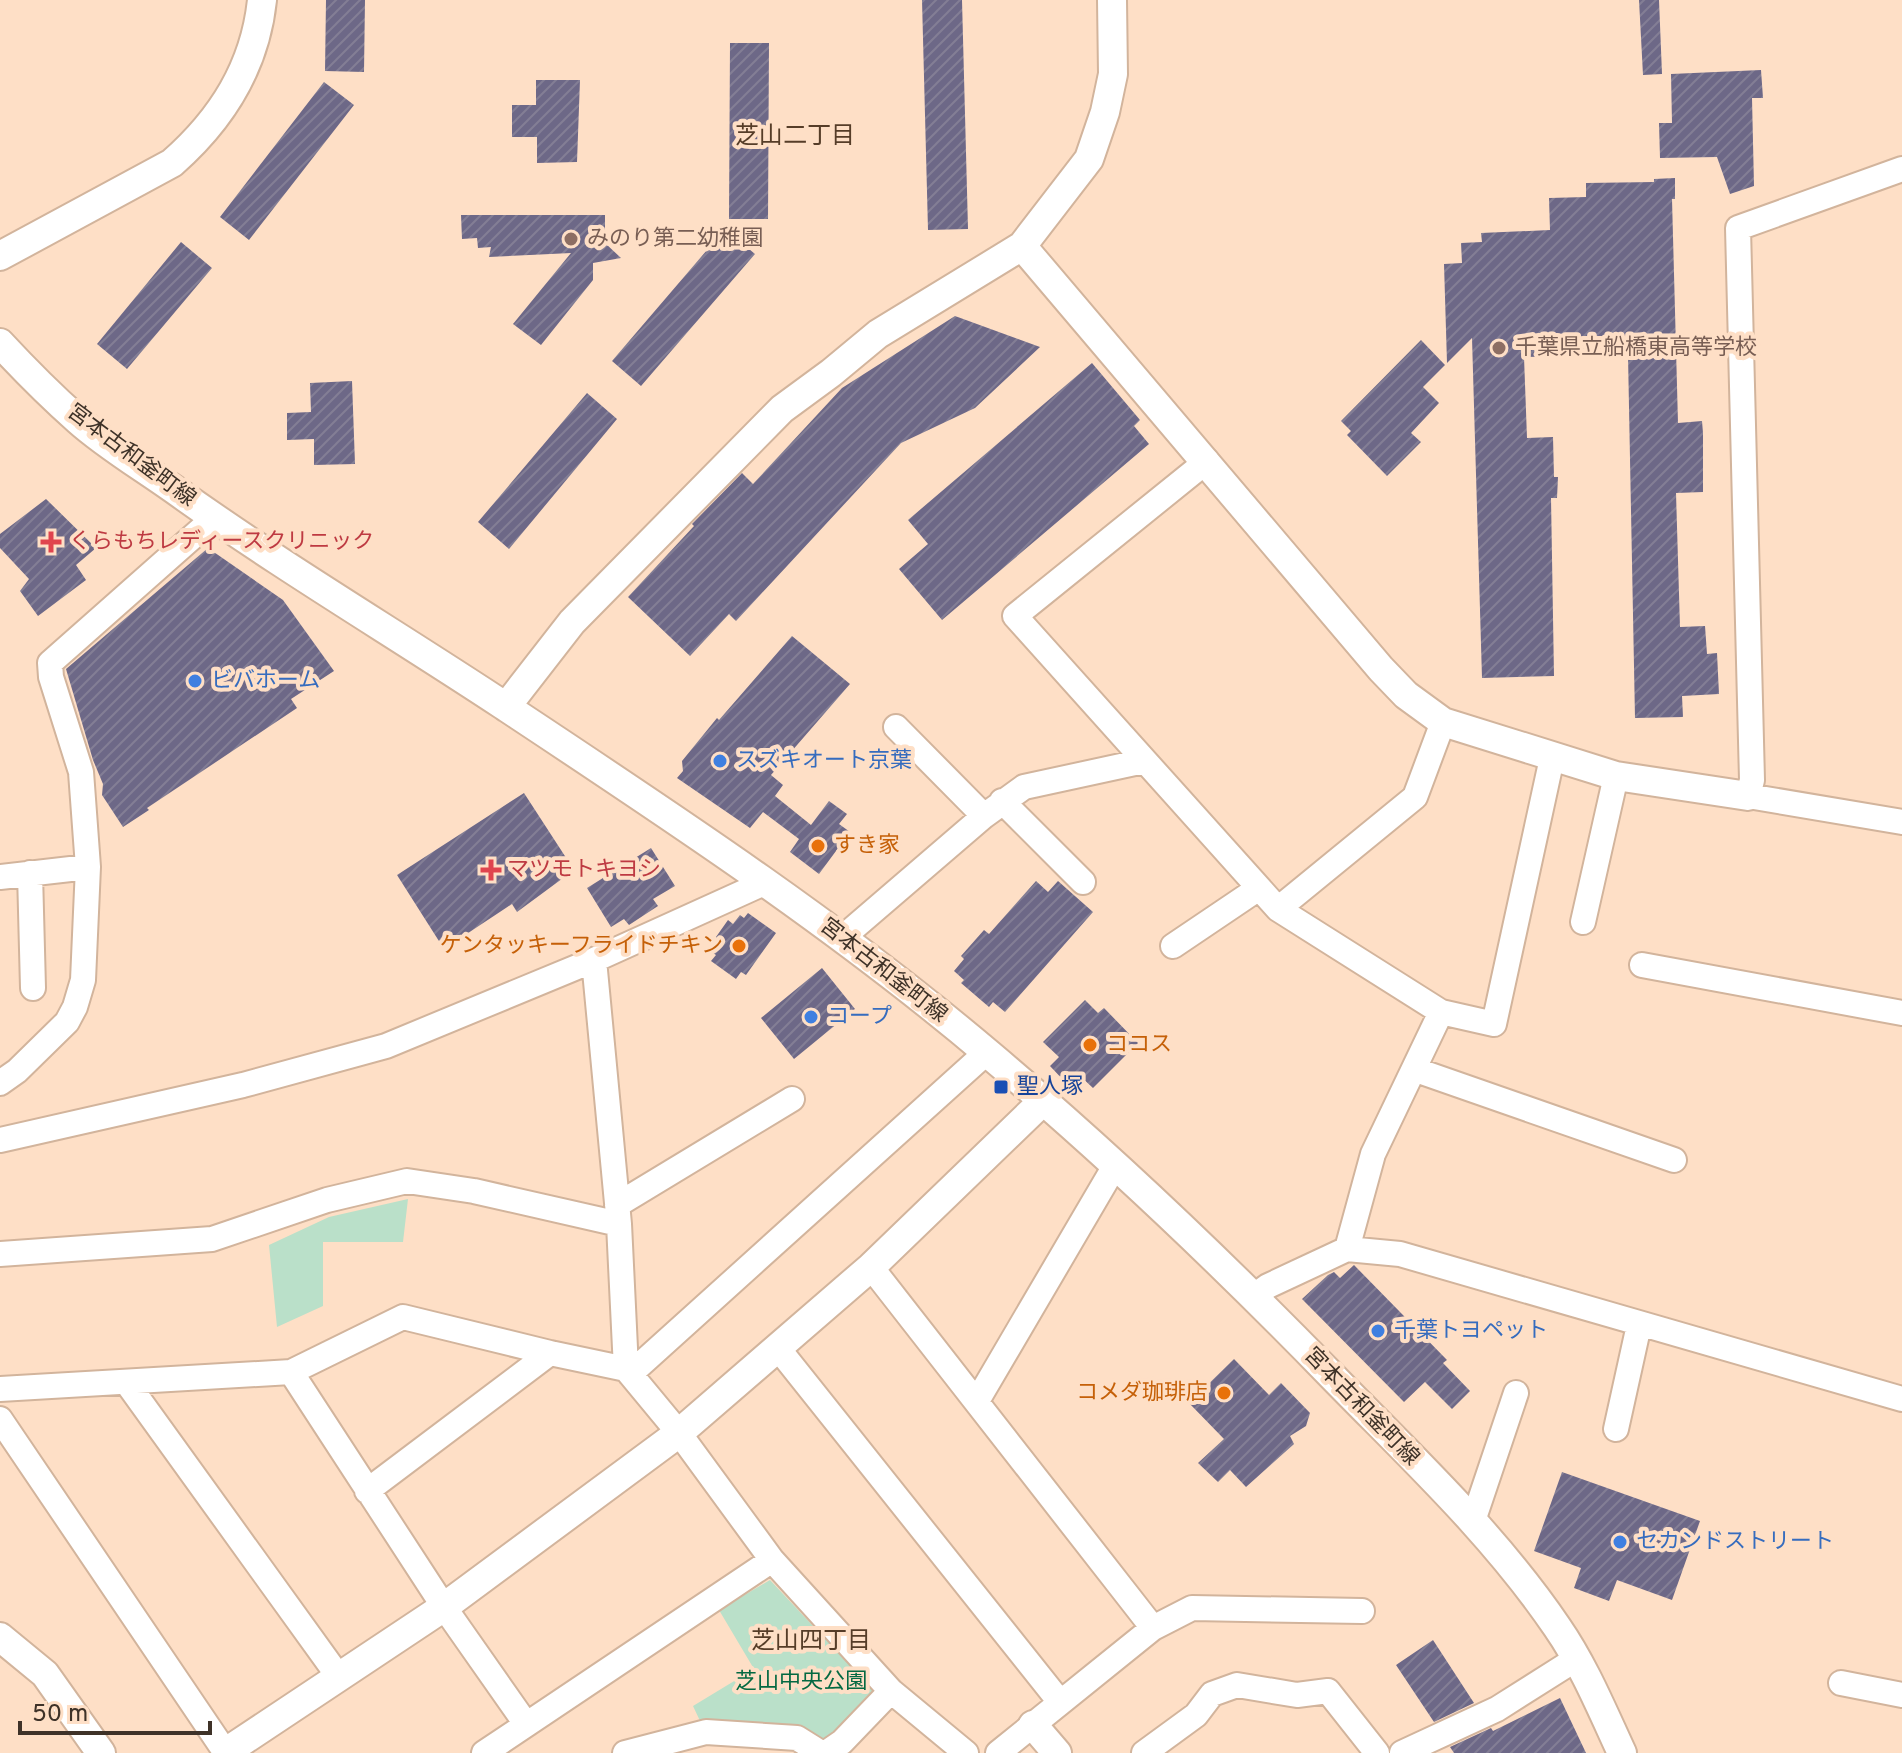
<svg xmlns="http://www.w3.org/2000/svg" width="1902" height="1753" viewBox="0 0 1902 1753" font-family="Overpass,'Noto Sans JP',sans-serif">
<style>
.park{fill:#bae0c9}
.building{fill:url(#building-hatch)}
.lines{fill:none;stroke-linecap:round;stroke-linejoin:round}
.minor-casing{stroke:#d2b49c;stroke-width:28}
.tertiary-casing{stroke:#d2b49c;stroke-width:32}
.minor{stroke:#fff;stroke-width:24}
.tertiary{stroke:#fff;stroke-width:28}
.education-dot{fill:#8d6e63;stroke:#fedfc6;stroke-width:3}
.health-dot{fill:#e0444e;stroke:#fedfc6;stroke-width:3}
.shop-dot{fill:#3f7fe0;stroke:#fedfc6;stroke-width:3}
.food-dot{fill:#e8710a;stroke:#fedfc6;stroke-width:3}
.transit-dot{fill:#1a4fb4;stroke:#fedfc6;stroke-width:3}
.labels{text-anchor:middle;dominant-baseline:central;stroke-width:8;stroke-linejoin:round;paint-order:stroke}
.education-label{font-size:22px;fill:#785e54;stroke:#fedfc6;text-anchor:start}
.street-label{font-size:22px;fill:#3e3228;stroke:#fedfc6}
.health-label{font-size:22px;fill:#be3a42;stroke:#fedfc6;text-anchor:start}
.shop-label{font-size:22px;fill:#366cbe;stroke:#fedfc6;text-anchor:start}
.food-label{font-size:22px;fill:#c56008;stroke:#fedfc6;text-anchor:start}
.transit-label{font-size:22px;fill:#164399;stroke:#fedfc6;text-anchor:start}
.park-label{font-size:22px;fill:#046942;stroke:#fedfc6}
.neighbourhood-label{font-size:24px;fill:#563d28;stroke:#fedfc6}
</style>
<defs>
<pattern id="building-hatch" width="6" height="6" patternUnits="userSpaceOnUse" patternTransform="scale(2)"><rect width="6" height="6" fill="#6d6887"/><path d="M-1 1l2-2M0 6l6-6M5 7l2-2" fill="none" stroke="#837e95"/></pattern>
</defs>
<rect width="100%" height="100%" fill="#fedfc6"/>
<path class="park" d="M 408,1199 L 403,1242 L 323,1242 L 323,1306 L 277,1327 L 269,1245 L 329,1217 Z
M 770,1580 L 873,1690 L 824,1742 L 701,1723 L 693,1706 L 754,1669 L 719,1610 Z"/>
<path class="building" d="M 326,0 L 365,0 L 364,72 L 325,71 Z
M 922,0 L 962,0 L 968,229 L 928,230 Z
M 1639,0 L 1659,0 L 1662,74 L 1643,75 Z
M 730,43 L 769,43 L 768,219 L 729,219 Z
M 1761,70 L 1763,98 L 1752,98 L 1754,186 L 1730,194 L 1717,157 L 1660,158 L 1659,123 L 1672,123 L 1671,74 Z
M 536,80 L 580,80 L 577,162 L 537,163 L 537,137 L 512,137 L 512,105 L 536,105 Z
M 324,82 L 354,105 L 249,240 L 220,217 Z
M 1675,178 L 1675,199 L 1672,199 L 1678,423 L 1702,421 L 1703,433 L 1703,492 L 1676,493 L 1680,627 L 1705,626 L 1707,654 L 1717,653 L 1719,694 L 1682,696 L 1683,717 L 1635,718 L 1628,355 L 1524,357 L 1527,438 L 1553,437 L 1554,477 L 1558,477 L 1557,498 L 1551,498 L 1554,676 L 1482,678 L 1472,338 L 1447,363 L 1444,264 L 1462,263 L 1461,243 L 1482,242 L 1481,233 L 1550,230 L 1549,198 L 1586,197 L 1586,183 L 1654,182 L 1654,179 Z
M 461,215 L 605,215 L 605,243 L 621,258 L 593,263 L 593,280 L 541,345 L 513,324 L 571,253 L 489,257 L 491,247 L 478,248 L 477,238 L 462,239 Z
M 725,229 L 755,254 L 641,386 L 612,361 Z
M 181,242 L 212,268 L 127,369 L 97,344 Z
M 955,316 L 1040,347 L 975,408 L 901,443 L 736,621 L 729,614 L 690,656 L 628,597 L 694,526 L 692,524 L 742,473 L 753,484 L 842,388 Z
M 1421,340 L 1445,365 L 1423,387 L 1439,403 L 1411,433 L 1421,442 L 1387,476 L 1347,435 L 1351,431 L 1341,421 Z
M 1092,363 L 1140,420 L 1134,426 L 1149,444 L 942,620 L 899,569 L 928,544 L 908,520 Z
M 352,381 L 355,464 L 314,465 L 314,439 L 287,440 L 287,413 L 311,412 L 310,383 Z
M 587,393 L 617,419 L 509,549 L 478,522 Z
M 46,499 L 96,548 L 76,565 L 86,580 L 38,616 L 20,591 L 29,579 L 0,548 L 0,534 Z
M 208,548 L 283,600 L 334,671 L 291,699 L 297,708 L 147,808 L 149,810 L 123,827 L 102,795 L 103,784 L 93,760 L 66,669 Z
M 792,636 L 850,684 L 771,775 L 783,785 L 775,796 L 811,825 L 829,801 L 847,814 L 839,824 L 850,832 L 819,874 L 790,852 L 799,839 L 763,812 L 750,828 L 677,778 L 683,771 L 682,761 L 717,718 L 719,720 Z
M 524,793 L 574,870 L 517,912 L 512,904 L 444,949 L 397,875 Z
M 651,848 L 675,886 L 653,899 L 658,906 L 629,925 L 624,919 L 611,927 L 587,888 Z
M 1036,881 L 1048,892 L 1058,881 L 1093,912 L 1005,1012 L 993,1002 L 989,1007 L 961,983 L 964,980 L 954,971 L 964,959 L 961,956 L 984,930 L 989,934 Z
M 748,913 L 776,933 L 746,975 L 741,972 L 736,979 L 711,961 L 716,955 L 713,953 L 721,941 L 716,937 L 728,920 L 733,924 L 740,915 L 744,918 Z
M 822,968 L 855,1009 L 794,1059 L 761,1018 Z
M 1085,1000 L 1098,1013 L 1104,1008 L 1138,1043 L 1093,1088 L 1078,1074 L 1067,1084 L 1050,1066 L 1059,1057 L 1043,1042 Z
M 1354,1265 L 1447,1360 L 1443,1363 L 1470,1391 L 1452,1409 L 1425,1382 L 1404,1402 L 1302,1299 L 1328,1275 L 1334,1272 L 1340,1278 Z
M 1234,1359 L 1269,1395 L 1281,1383 L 1310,1413 L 1306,1426 L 1290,1436 L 1294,1444 L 1246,1487 L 1230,1470 L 1218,1482 L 1198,1463 L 1224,1439 L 1189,1403 Z
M 1562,1472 L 1700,1521 L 1672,1600 L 1617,1580 L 1609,1601 L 1574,1588 L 1581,1568 L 1534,1551 Z
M 1433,1640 L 1474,1703 L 1434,1722 L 1396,1665 Z
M 1560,1698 L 1586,1753 L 1454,1753 L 1450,1747 L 1491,1728 L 1493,1731 Z"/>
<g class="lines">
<g class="minor-casing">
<path id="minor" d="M 1902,169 L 1738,228 L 1752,780 L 1748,796 L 1902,822
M 1207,461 L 1015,616 L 1278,909 L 1441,1012 L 1494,1024 L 1552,758
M 896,727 L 984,816
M 1002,801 L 1083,882
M 30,873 L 33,988
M 0,877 L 88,867
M 1278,909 L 1415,797 L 1443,722
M 1583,922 L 1616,776
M 842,938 L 984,816 L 1024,787 L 1144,761
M 1173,946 L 1259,888
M 594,960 L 619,1224 L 626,1369
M 1642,965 L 1902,1013
M 1416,1070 L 1674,1160
M 0,1083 L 17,1071 L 67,1022 L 75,1007 L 83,980 L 88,867 L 81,772 L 51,677 L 50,663 L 214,518
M 0,1140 L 243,1085 L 386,1046 L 594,960 L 764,883
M 617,1205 L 792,1099
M 1347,1249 L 1373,1154 L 1441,1012
M 0,1254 L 212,1239 L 327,1200 L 407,1181 L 474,1191 L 619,1224
M 871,1267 L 1153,1628
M 1254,1296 L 1268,1286 L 1347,1249 L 1400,1254 L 1902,1399
M 777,1347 L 1060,1702
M 291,1372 L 444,1607 L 526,1724
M 630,1374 L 987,1052
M 127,1383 L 339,1677
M 0,1389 L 291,1372 L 403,1317 L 550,1353 L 626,1369 L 679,1433 L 772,1560 L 891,1691 L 966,1753
M 977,1401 L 1116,1164
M 0,1419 L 226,1753
M 1616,1429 L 1639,1325
M 367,1491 L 550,1353
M 1473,1521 L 1516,1393
M 1841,1683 L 1902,1695
M 484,1753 L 772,1560
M 625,1753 L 706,1732 L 797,1738 L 821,1753
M 826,1753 L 842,1742 L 891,1691
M 998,1753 L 1153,1628 L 1192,1608 L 1362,1611
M 1144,1753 L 1196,1715 L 1212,1694 L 1237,1685 L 1297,1695 L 1328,1691 L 1377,1753
M 1402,1753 L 1497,1709 L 1576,1659"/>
</g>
<g class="tertiary-casing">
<path id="tertiary" d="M 1022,246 L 1381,669 L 1406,695 L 1443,722 L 1616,776 L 1748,796
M 0,256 L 172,163 C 222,119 255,67 262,0
M 0,343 C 25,370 51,396 78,420 C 107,446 143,467 175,490 C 281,566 394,633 503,705 C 669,815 838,926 990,1055 C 1110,1156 1223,1264 1332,1376 C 1410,1456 1494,1534 1557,1627 C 1584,1666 1602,1710 1622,1753
M 506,707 L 572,622 L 782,409 L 831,373 L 878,334 L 1022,246 L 1089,159 L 1105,112 L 1113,74 L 1112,0
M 0,1637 L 45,1674 L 101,1753
M 1033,1725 L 1057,1753
M 226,1752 L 444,1607 L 679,1433 L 871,1267 L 1043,1101"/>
</g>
<use href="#minor" class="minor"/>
<use href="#tertiary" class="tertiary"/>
</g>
<g class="education-dot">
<circle cx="571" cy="239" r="8"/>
<circle cx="1499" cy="348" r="8"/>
</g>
<g class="health-dot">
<path d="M47 530h8v8h8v8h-8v8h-8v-8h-8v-8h8z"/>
<path d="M487 858h8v8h8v8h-8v8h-8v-8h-8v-8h8z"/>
</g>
<g class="shop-dot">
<circle cx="195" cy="681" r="8"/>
<circle cx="720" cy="761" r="8"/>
<circle cx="811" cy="1017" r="8"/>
<circle cx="1378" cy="1331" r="8"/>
<circle cx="1620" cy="1542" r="8"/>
</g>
<g class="food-dot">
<circle cx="818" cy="846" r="8"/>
<circle cx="739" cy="946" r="8"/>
<circle cx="1090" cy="1045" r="8"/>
<circle cx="1224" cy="1393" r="8"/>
</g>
<rect class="transit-dot" x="993" y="1079" width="16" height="16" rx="4"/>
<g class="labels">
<g class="education-label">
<text x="587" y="239">みのり第二幼稚園</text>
<text x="1515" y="348">千葉県立船橋東高等学校</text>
</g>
<g class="street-label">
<text transform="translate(131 456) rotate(37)">宮本古和釜町線</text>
<text transform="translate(883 971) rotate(38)">宮本古和釜町線</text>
<text transform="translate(1361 1407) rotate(46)">宮本古和釜町線</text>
</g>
<g class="health-label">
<text x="69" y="542">くらもちレディースクリニック</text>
<text x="507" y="870">マツモトキヨシ</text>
</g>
<g class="shop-label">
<text x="211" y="681">ビバホーム</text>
<text x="736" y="761">スズキオート京葉</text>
<text x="827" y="1017">コープ</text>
<text x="1394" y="1331">千葉トヨペット</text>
<text x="1636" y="1542">セカンドストリート</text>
</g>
<g class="food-label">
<text x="834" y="846">すき家</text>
<text x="723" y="946" text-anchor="end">ケンタッキーフライドチキン</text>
<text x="1106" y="1045">ココス</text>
<text x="1208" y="1393" text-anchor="end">コメダ珈琲店</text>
</g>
<g class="transit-label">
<text x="1017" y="1087">聖人塚</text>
</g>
<g class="park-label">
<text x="801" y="1682">芝山中央公園</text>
</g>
<g class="neighbourhood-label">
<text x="795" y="137">芝山二丁目</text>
<text x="811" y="1642">芝山四丁目</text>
</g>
</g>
<path d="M20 1721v12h190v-12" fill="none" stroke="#3e3228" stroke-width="4"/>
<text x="32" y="1721" font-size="24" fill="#3e3228" stroke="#fedfc6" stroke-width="6" paint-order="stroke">50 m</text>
</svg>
